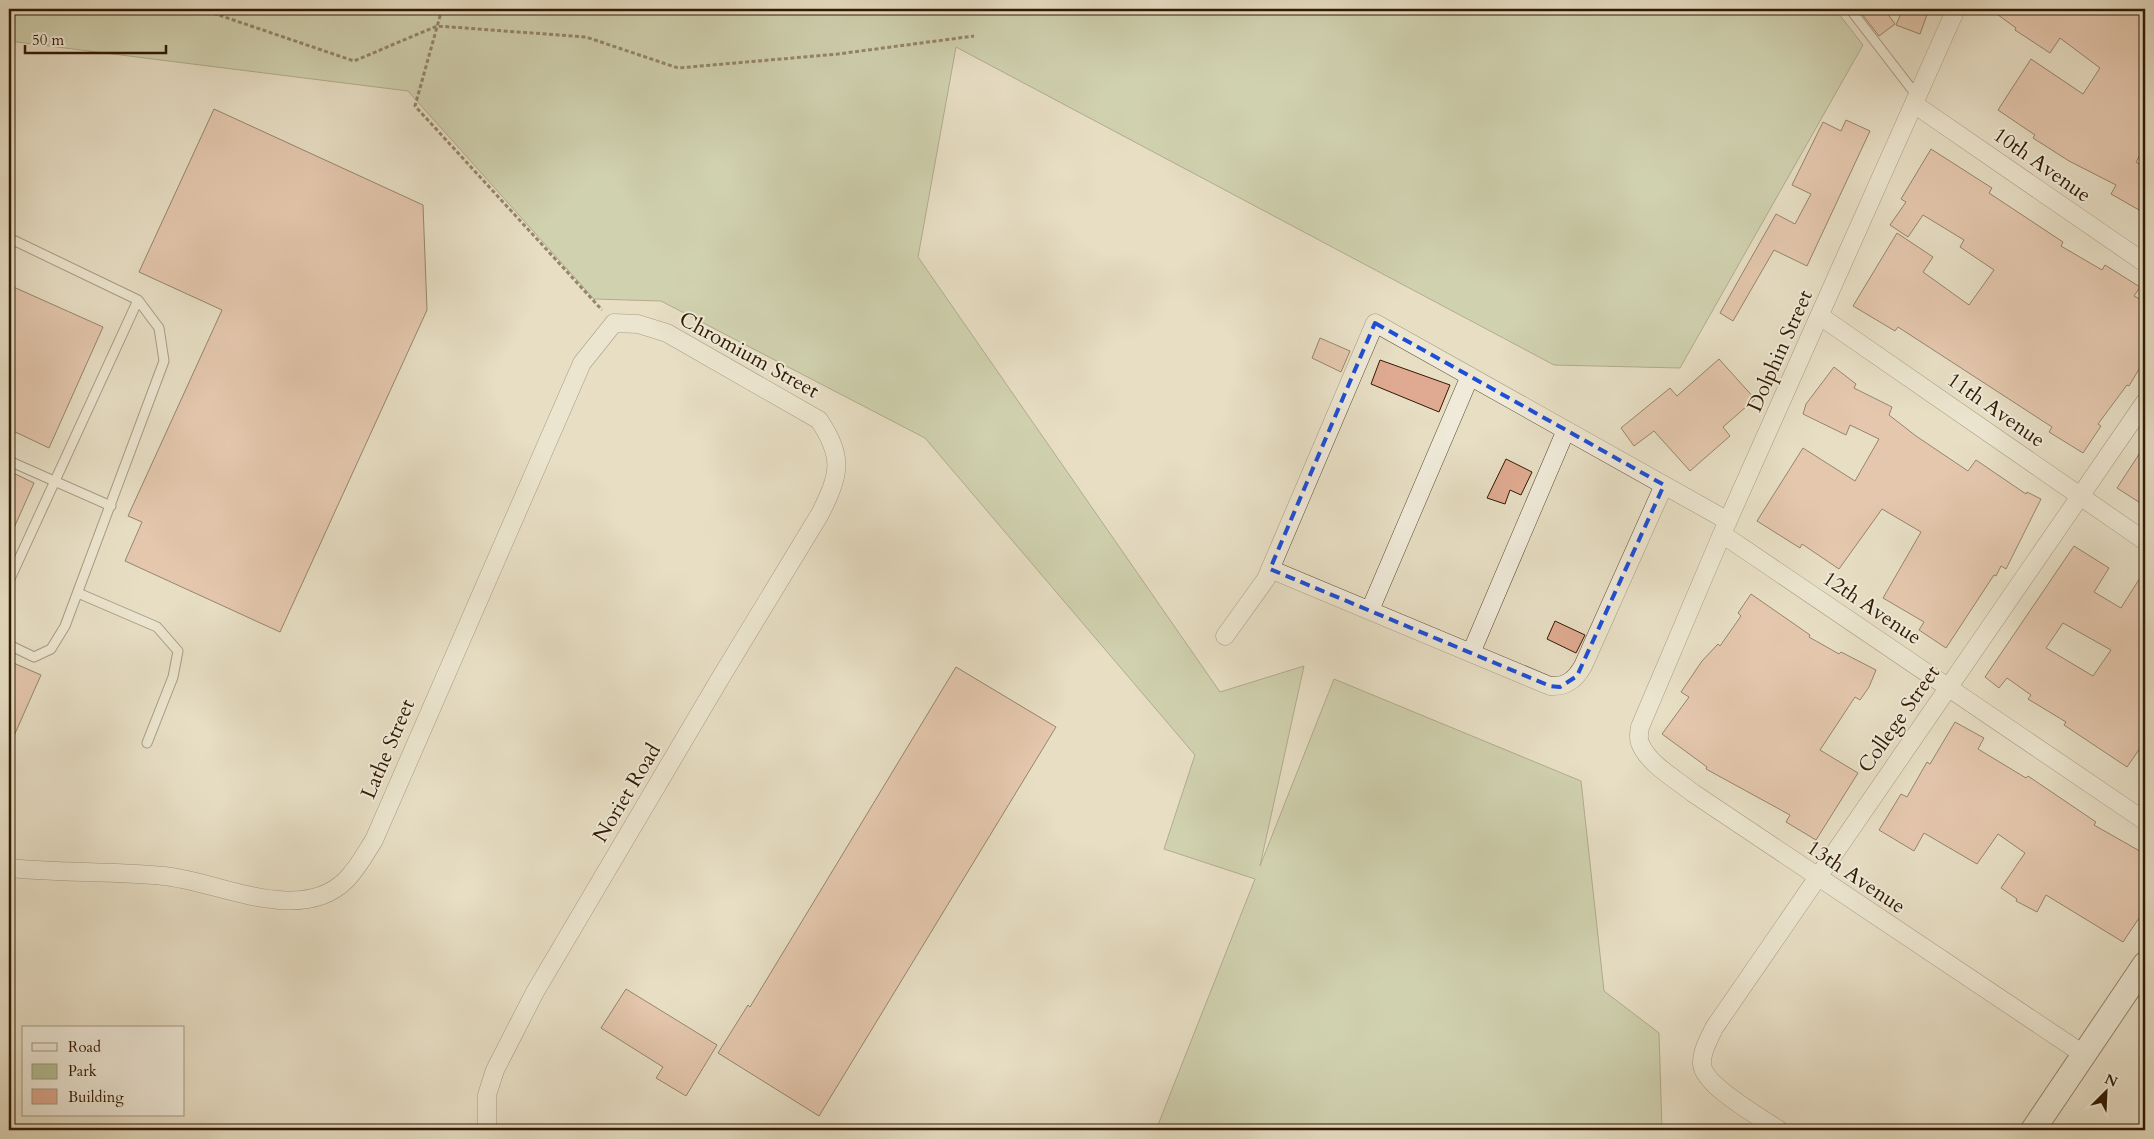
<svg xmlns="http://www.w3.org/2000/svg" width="2154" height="1139" viewBox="0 0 2154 1139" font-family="Cardo,serif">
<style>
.green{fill:#b4c195;stroke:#726e4a}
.building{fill:#dfaa91;stroke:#311a00;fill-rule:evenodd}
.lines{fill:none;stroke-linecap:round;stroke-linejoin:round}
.lane-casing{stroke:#5e4b31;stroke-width:11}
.street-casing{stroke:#5e4b31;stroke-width:19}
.secondary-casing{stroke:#311a00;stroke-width:26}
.path{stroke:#311a00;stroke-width:3;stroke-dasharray:4 2.5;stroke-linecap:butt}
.lane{stroke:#efead9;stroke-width:9}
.street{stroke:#efead9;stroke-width:18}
.secondary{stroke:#efead9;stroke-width:24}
.marked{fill:none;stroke:#1d4ed8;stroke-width:4;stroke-dasharray:10 6;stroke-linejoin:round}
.labels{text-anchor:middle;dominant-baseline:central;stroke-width:4;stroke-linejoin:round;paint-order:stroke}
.street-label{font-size:21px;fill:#311a00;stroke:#efead9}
</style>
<rect width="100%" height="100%" fill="#e7dec4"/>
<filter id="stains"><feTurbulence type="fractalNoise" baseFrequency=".004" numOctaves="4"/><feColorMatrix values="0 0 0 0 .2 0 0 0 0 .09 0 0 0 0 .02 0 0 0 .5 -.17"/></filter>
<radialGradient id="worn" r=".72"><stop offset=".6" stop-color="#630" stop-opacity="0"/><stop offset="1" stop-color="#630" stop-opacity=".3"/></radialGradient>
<path class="green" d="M 9,9 L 1835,9 L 1863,45 L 1680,368 L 1554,365 L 956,47 L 918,257 L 1220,692 L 1304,666 L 1260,866 L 1334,679 L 1581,781 L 1604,991 L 1659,1033 L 1662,1130 L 1156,1130 L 1255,879 L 1164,849 L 1195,755 L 925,438 L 661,301 L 594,299 L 408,91 L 9,41 Z"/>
<path class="building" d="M 1858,9 L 1884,9 L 1895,24 L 1879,36 Z
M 1903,9 L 1929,9 L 1920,34 L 1896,25 Z
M 1990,9 L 2136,9 L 2145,16 L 2145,146 L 2136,162 L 2145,167 L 2145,200 L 2139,210 L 2111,194 L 2116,185 L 2069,161 L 2033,138 L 2035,135 L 1998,110 L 2031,59 L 2083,94 L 2100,68 L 2060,38 L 2050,53 L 2015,30 L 2016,28 Z
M 214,109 L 423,205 L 427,310 L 280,632 L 125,561 L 142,522 L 128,516 L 222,310 L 139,272 Z
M 1846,120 L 1870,131 L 1807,266 L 1774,250 L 1733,321 L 1720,313 L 1776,214 L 1795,224 L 1811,194 L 1792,185 L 1823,122 L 1841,131 Z
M 1931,149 L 1992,188 L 1989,193 L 2063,242 L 2061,246 L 2102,270 L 2105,265 L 2140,287 L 2134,296 L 2145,302 L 2145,359 L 2129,386 L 2127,385 L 2098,424 L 2101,426 L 2083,453 L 2049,432 L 2052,427 L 1898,327 L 1895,331 L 1853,306 L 1897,233 L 1933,257 L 1923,272 L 1969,305 L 1994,270 L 1960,247 L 1964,240 L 1923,215 L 1908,237 L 1890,225 L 1906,202 L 1901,199 Z
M 9,285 L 103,327 L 49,448 L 9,429 Z
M 1320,338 L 1350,351 L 1341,372 L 1312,358 Z
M 1719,359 L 1755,399 L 1723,427 L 1730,436 L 1690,471 L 1654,431 L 1634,446 L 1621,428 L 1670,388 L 1677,396 Z
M 1380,360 L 1450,385 L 1439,412 L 1371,384 Z
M 1834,367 L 1856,384 L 1854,388 L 1892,407 L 1889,415 L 1916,436 L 1968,471 L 1976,460 L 2026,494 L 2027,492 L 2041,499 L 2006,569 L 2001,566 L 1996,576 L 1994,575 L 1946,648 L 1919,630 L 1924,622 L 1883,598 L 1921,532 L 1882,509 L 1839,569 L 1802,544 L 1800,548 L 1757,521 L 1803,448 L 1855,481 L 1879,439 L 1850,425 L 1846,435 L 1803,414 L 1806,404 Z
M 2145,445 L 2145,506 L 2117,488 Z
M 1506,459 L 1532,472 L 1521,495 L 1510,490 L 1505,504 L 1487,498 Z
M 9,471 L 34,483 L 9,539 Z
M 2074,546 L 2109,568 L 2094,592 L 2121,608 L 2145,570 L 2145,741 L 2127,767 L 2064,725 L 2066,722 L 2028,699 L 2031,695 L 2007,678 L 1999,688 L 1985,677 ZM 2063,623 L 2111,650 L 2093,676 L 2046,648 Z
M 1751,594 L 1810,635 L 1809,637 L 1839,654 L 1841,652 L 1876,670 L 1869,687 L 1860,700 L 1855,697 L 1820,750 L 1858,773 L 1816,840 L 1786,822 L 1790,815 L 1706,769 L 1707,767 L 1662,734 L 1689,697 L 1681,692 L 1702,661 L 1718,644 L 1720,646 L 1741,616 L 1738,613 Z
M 1555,621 L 1585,635 L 1576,653 L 1547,639 Z
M 9,661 L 41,675 L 9,747 Z
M 956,667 L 1056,727 L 819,1116 L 718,1053 L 748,1005 L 750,1007 Z
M 1955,722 L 1984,738 L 1978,749 L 2026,778 L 2028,776 L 2096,822 L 2094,825 L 2145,854 L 2145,909 L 2123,942 L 2046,895 L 2037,912 L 2016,901 L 2017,899 L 2001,888 L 2025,853 L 1998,834 L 1977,864 L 1924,833 L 1914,851 L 1879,830 L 1901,794 L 1907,797 L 1927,762 L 1930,764 Z
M 626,989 L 717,1045 L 686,1096 L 656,1078 L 663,1067 L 601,1028 Z"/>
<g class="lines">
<g class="lane-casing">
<path id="lane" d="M 1850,9 L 1917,96
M 9,238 L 138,300 L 159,328 L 164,361 L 65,626 L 51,649 L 34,657 L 9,645
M 9,461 L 111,506
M 9,581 L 138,300
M 78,593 L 157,627 L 178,651 L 173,677 L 147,743"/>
</g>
<g class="street-casing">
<path id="street" d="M 1956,9 L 1722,534 L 1640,727 C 1639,732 1638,738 1640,743 C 1648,764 1676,779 1693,793 L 2083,1054
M 1914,104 L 2145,263
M 1820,316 L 2145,541
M 1722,534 L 2145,821
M 1270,569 L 1550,686 C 1566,687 1575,680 1583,666 L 1664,485
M 1370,610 L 1470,376
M 1225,636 L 1266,579 L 1375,323 L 1728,521
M 1471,653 L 1566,430
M 9,868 C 60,873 112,871 164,876 C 217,881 300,926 346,880 C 358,868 365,854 374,840 L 582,363 L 614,323 L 638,324 L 667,333 L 819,420 C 844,458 840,474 820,514 L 721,677 L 535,992 L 495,1070 L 487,1095 L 487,1130
M 1779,1130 C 1762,1118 1703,1086 1702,1064 C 1701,1052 1709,1039 1714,1028 L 2145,402"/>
</g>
<g class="secondary-casing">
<path id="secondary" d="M 2033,1130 L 2145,964"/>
</g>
<path class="path" d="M 201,9 L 354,61 L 437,26 L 586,37 L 678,68 L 838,54 L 974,36
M 442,9 L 415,106 L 602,310"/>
<use href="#lane" class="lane"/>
<use href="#street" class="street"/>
<use href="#secondary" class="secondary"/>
</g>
<path d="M0 0H2154V1139H0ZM 1375,323 L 1664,485 L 1577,676 L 1560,687 L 1550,686 L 1270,569 Z" fill="#e7dec4" fill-opacity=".55" fill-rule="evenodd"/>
<path class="marked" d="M 1375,323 L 1664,485 L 1577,676 L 1560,687 L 1550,686 L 1270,569 Z"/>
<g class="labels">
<g class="street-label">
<text transform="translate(2042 165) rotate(35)">10th Avenue</text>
<text transform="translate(1780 351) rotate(-66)">Dolphin Street</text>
<text transform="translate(749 355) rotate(29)">Chromium Street</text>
<text transform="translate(1996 410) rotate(35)">11th Avenue</text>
<text transform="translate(1872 608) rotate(34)">12th Avenue</text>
<text transform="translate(1899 719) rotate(-55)">College Street</text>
<text transform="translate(388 749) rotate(-67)">Lathe Street</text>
<text transform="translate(627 793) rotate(-59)">Noriet Road</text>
<text transform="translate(1856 877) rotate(34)">13th Avenue</text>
</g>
</g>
<rect width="2154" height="1139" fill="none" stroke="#e7dec4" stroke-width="30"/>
<rect x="10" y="10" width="2134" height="1119" fill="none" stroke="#311a00" stroke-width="2.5"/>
<rect x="15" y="15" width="2124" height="1109" fill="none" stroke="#311a00"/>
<rect x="22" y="1026" width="162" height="90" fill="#efead9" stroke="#a39782"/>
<rect x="32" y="1043" width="25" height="8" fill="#efead9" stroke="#a39782"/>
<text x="68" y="1052" font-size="15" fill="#311a00">Road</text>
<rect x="32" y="1064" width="25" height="15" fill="#b4c195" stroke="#a39782"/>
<text x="68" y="1076" font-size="15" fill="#311a00">Park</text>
<rect x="32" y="1089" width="25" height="15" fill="#dfaa91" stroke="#a39782"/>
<text x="68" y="1102" font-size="15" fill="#311a00">Building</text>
<g transform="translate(2106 1092) rotate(24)" stroke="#efead9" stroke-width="4" paint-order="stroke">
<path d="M0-4L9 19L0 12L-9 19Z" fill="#311a00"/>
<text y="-8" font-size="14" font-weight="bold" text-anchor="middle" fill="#311a00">N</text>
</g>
<path d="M25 45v8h141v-8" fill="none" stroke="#311a00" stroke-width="2.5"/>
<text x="32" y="45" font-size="15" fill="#311a00" stroke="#efead9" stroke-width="4" paint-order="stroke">50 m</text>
<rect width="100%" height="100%" filter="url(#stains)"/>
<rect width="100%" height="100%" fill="url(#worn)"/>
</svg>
